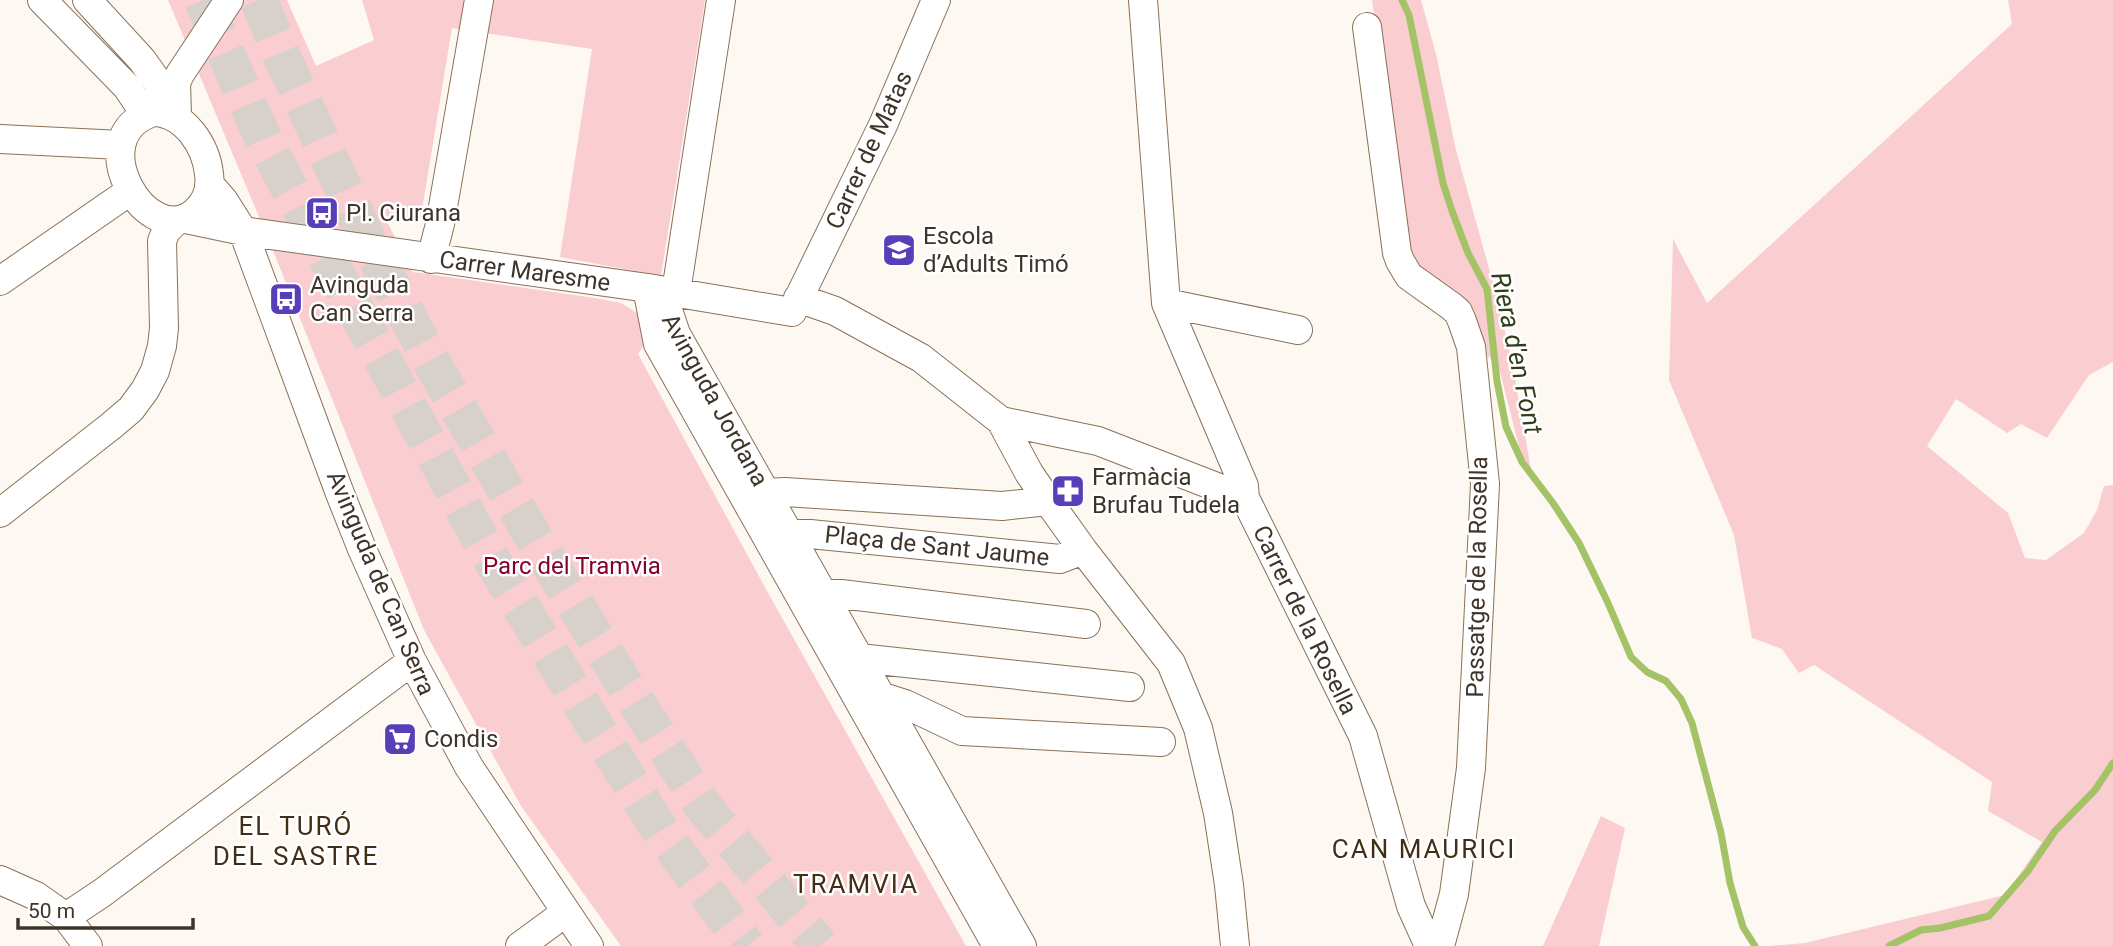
<svg xmlns="http://www.w3.org/2000/svg" width="2113" height="946" viewBox="0 0 2113 946" font-family="Roboto,sans-serif">
<style>
.green{fill:#facdd1}
.lines{fill:none;stroke-linecap:round;stroke-linejoin:round}
.stream{stroke:#a3c366;stroke-width:7}
.highway-tunnel{stroke:#d8d1cb;stroke-width:38;stroke-dasharray:38 19;stroke-linecap:butt}
.minor-casing{stroke:#897157;stroke-width:30}
.minor{stroke:#fff;stroke-width:28}
.labels{text-anchor:middle;dominant-baseline:central;stroke-width:5;stroke-linejoin:round;paint-order:stroke}
.street-label{font-size:24px;fill:#3f3429;stroke:#fff}
.poi-label{font-size:24px;fill:#3f3429;stroke:#fff;text-anchor:start}
.park-label{font-size:24px;fill:#84002e;stroke:#fff}
.water-label{font-size:26px;font-style:italic;fill:#313e18;stroke:#fff}
.neighbourhood-label{font-size:26px;letter-spacing:2px;fill:#422e15;stroke:#fff}
</style>
<rect width="100%" height="100%" fill="#fef8f3"/>
<path class="green" d="M 168,0 L 287,0 L 316,66 L 374,40 L 362,0 L 705,0 L 661,276 L 560,257 L 592,49 L 452,28 L 420,222 L 385,218 L 413,272 L 595,298 L 621,303 L 640,315 L 650,336 L 638,354 L 767,591 L 966,946 L 621,946 L 521,806 L 424,630 L 270,243 Z
M 1372,0 L 1421,0 L 1436,54 L 1456,150 L 1495,290 L 1512,362 L 1532,475 L 1520,451 L 1497,360 L 1486,356 L 1419,274 L 1405,242 Z
M 2008,0 L 2113,0 L 2113,362 L 2089,375 L 2047,438 L 2021,424 L 2007,433 L 1956,399 L 1927,446 L 2008,513 L 2025,558 L 2046,560 L 2084,533 L 2097,510 L 2104,486 L 2113,485 L 2113,946 L 1769,946 L 1805,943 L 2005,895 L 2042,842 L 1988,811 L 1992,782 L 1814,665 L 1799,673 L 1782,649 L 1752,638 L 1734,535 L 1669,380 L 1673,239 L 1707,303 L 2012,24 Z
M 1601,816 L 1625,828 L 1599,946 L 1543,946 Z"/>
<g class="lines">
<path class="stream" d="M 1402,0 L 1409,15 L 1443,183 L 1452,211 L 1468,253 L 1487,289 L 1497,381 L 1506,427 L 1522,462 L 1553,503 L 1579,543 L 1608,603 L 1631,657 L 1647,672 L 1666,681 L 1681,699 L 1692,723 L 1721,833 L 1730,883 L 1743,927 L 1755,946
M 1889,946 L 1921,930 L 1940,928 L 1989,916 L 2028,871 L 2055,831 L 2095,790 L 2113,763"/>
<path class="highway-tunnel" d="M 203,0 L 265,143 L 490,557 L 661,832 L 747,946
M 259,0 L 284,61 L 372,250 L 435,368 L 535,540 L 620,677 L 703,806 L 820,946"/>
<g class="minor-casing">
<path id="minor" d="M 42,0 L 127,87 L 145,114
M 87,0 L 142,60 L 157,81 L 177,118
M 1143,0 L 1166,303 L 1244,486 L 1245,498
M 1367,27 L 1397,253 L 1400,261 L 1409,276 L 1451,306 L 1458,312 L 1462,321 L 1471,347 L 1485,484 L 1471,768 L 1454,894 L 1440,946
M 154,112 C 185,113 206,146 209,174 C 211,189 207,202 195,212 C 148,253 78,135 154,112 Z
M 177,115 L 176,83 L 180,74 L 229,0
M 0,139 L 121,145
M 210,185 L 224,201 L 243,231 L 339,491 L 362,549 L 412,661 L 469,767 L 589,946
M 186,219 L 243,231 L 648,288 L 792,312 L 883,125 L 936,0
M 431,259 L 440,224 L 479,0
M 0,281 L 130,191
M 648,288 L 668,310 L 676,334 L 1022,946
M 676,292 L 721,0
M 649,298 L 658,344 L 997,946
M 798,298 L 835,311 L 921,358 L 1001,421 L 1029,473 L 1048,501 L 1083,550 L 1171,663 L 1198,728 L 1218,813 L 1229,885 L 1235,946
M 1166,303 L 1298,330
M 1001,421 L 1098,441 L 1245,498 L 1363,736 L 1411,906 L 1429,946
M 766,493 L 785,492 L 1002,506 L 1048,501
M 0,513 L 111,426 L 131,409 L 145,390 L 155,371 L 162,346 L 164,328 L 162,241 L 166,231 L 175,222
M 789,534 L 810,534 L 1060,559 L 1083,550
M 823,594 L 841,594 L 1086,624
M 859,658 L 1130,687
M 880,696 L 905,704 L 962,731 L 1161,742
M 0,880 L 36,896 L 66,917 L 88,946
M 66,917 L 102,893 L 412,661
M 520,946 L 565,913"/>
</g>
<use href="#minor" class="minor"/>
</g>
<defs>
<g id="bus-square" transform="scale(1.75)"><rect x="-9" y="-9" width="18" height="18" rx="4" fill="#593fb7" stroke="#fff"/><path d="M-5-6H5V4H4V6H2V4H-2V6H-4V4H-5ZM-3.5-4V0h7V-4ZM-3.5 1.2v1.5H-2V1.2ZM2 1.2v1.5H3.5V1.2Z" fill="#fff"/></g>
<g id="school-square" transform="scale(1.75)"><rect x="-9" y="-9" width="18" height="18" rx="4" fill="#593fb7" stroke="#fff"/><path d="M0-5L7-2L0 1L-7-2ZM-4 1L0 2.5L4 1V4Q0 6-4 4Z" fill="#fff"/></g>
<g id="pharmacy-square" transform="scale(1.75)"><rect x="-9" y="-9" width="18" height="18" rx="4" fill="#593fb7" stroke="#fff"/><path d="M-2-6h4v4h4v4h-4v4h-4v-4h-4v-4h4Z" fill="#fff"/></g>
<g id="supermarket-square" transform="scale(1.75)"><rect x="-9" y="-9" width="18" height="18" rx="4" fill="#593fb7" stroke="#fff"/><path d="M-6-5.5h2.5l.6 2H6L4.5 2H-2.5L-4.4-4H-6ZM-1.5 3.2a1.3 1.3 0 1 0 .1 0ZM3 3.2a1.3 1.3 0 1 0 .1 0Z" fill="#fff"/></g>
</defs>
<g fill-rule="evenodd">
<use href="#bus-square" x="322" y="213"/>
<use href="#school-square" x="899" y="250"/>
<use href="#bus-square" x="286" y="299"/>
<use href="#pharmacy-square" x="1068" y="491"/>
<use href="#supermarket-square" x="400" y="739"/>
</g>
<g class="labels">
<g class="street-label">
<text transform="translate(869 150) rotate(-65)">Carrer de Matas</text>
<text transform="translate(525 271) rotate(8)">Carrer Maresme</text>
<text transform="translate(715 400) rotate(61)">Avinguda Jordana</text>
<text transform="translate(937 546) rotate(6)">Plaça de Sant Jaume</text>
<text transform="translate(1477 577) rotate(-89)">Passatge de la Rosella</text>
<text transform="translate(381 583) rotate(67)">Avinguda de Can Serra</text>
<text transform="translate(1305 620) rotate(64)">Carrer de la Rosella</text>
</g>
<g class="poi-label">
<text x="346" y="213">Pl. Ciurana</text>
<text x="923" y="236">Escola<tspan x="923" dy="28">d’Adults Timó</tspan></text>
<text x="310" y="285">Avinguda<tspan x="310" dy="28">Can Serra</tspan></text>
<text x="1092" y="477">Farmàcia<tspan x="1092" dy="28">Brufau Tudela</tspan></text>
<text x="424" y="739">Condis</text>
</g>
<g class="park-label">
<text x="572" y="566">Parc del Tramvia</text>
</g>
<g class="water-label">
<text transform="translate(1517 353) rotate(78)">Riera d'en Font</text>
</g>
<g class="neighbourhood-label">
<text x="296" y="826">EL TURÓ<tspan x="296" dy="30">DEL SASTRE</tspan></text>
<text x="1424" y="849">CAN MAURICI</text>
<text x="856" y="884">TRAMVIA</text>
</g>
</g>
<path d="M18 918v10h175v-10" fill="none" stroke="#3f3429" stroke-width="3.5"/>
<text x="28" y="918" font-size="21" fill="#3f3429" stroke="#ffffff" stroke-width="5" paint-order="stroke">50 m</text>
</svg>
